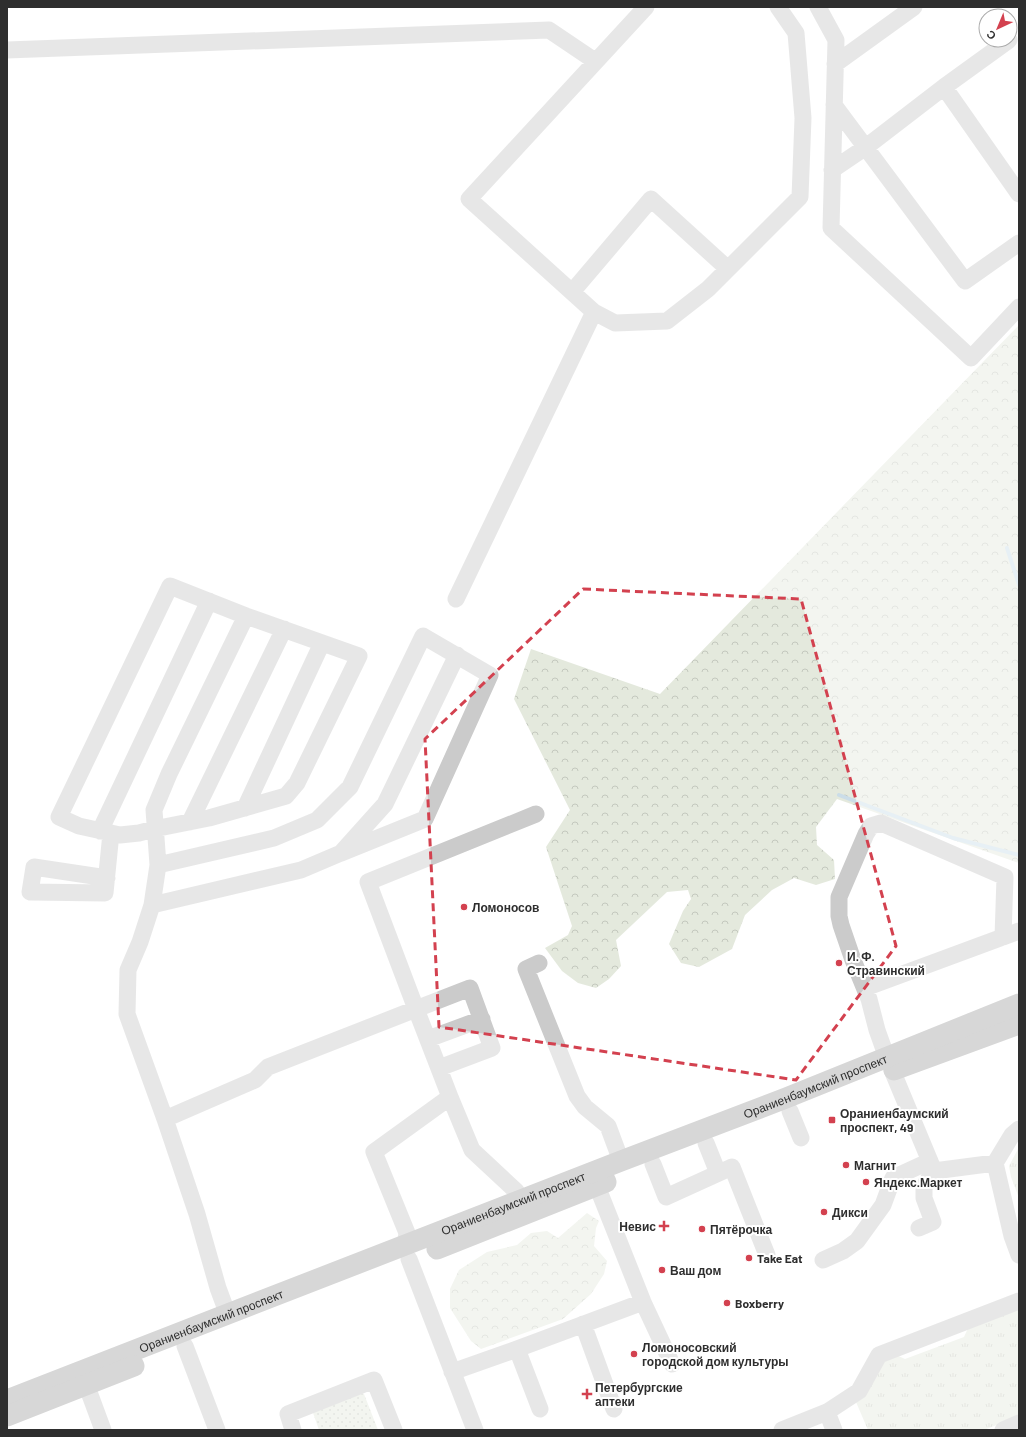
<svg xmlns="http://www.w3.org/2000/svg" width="1026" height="1437" viewBox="0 0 1026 1437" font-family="Barlow,sans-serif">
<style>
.grass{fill:url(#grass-tufts)}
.forest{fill:url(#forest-crowns)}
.park{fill:url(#park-dots)}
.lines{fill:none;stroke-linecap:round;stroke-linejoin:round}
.stream{stroke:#cbdde8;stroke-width:4}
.minor{stroke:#cbcbcb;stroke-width:17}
.major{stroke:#a6a6a6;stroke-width:21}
.marked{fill:none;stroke:#d3414f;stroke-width:3;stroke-dasharray:8 5;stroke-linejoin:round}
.poi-dot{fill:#d3414f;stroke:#fff;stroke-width:1.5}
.labels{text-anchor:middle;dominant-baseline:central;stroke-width:4;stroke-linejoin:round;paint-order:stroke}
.poi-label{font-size:12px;font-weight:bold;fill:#2e2e2e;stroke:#fff;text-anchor:start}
.street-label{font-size:12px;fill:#2e2e2e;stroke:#fff}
</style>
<defs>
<pattern id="grass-tufts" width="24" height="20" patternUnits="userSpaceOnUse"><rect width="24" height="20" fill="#e4e9dd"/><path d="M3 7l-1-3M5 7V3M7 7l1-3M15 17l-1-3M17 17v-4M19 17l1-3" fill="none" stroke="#c4c8be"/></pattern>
<pattern id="forest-crowns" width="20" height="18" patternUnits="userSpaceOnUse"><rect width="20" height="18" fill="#e4e9dd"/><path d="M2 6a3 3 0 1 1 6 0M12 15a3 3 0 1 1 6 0" fill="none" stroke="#c4c8be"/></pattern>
<pattern id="park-dots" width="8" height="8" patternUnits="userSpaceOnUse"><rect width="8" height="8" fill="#e4e9dd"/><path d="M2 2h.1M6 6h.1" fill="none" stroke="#c4c8be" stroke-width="1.8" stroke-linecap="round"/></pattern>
</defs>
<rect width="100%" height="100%" fill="#fff"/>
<path class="grass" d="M 1019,1147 L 1019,1198 L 1011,1177 L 1009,1166 Z
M 1019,1306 L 1019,1416 L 984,1430 L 868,1430 L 856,1402 L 883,1362 L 894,1354 L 905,1359 L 964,1337 L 969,1326 Z"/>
<path class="forest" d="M 1019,325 L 1019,863 L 837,799 L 816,827 L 817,845 L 834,860 L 835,879 L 816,885 L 794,878 L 772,890 L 745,915 L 732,949 L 699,967 L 681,963 L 669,944 L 683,911 L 691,899 L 688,890 L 667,892 L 616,940 L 621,966 L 609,979 L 596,988 L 578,983 L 562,971 L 545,948 L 568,935 L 572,926 L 546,847 L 570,810 L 514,699 L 531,649 L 660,694 Z
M 587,1213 L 599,1221 L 596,1228 L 594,1246 L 607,1261 L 604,1274 L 591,1294 L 563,1319 L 481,1349 L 471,1341 L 450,1308 L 450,1289 L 459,1270 L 487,1252 L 517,1245 L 531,1233 L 547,1231 L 558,1238 Z"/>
<path class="park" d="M 360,1392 L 364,1394 L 378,1430 L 319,1430 L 312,1410 Z"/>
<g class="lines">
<path class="stream" d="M 1007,548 L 1019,585
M 839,795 L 953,838 L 1019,855"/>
<path class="minor" d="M 646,7 L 469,199 L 594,312 L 615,323 L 667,321 L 708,289 L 800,197 L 803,118 L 796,33 L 778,7
M 818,7 L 836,40 L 831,228 L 971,358 L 1019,307
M 7,50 L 549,30 L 595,61
M 835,64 L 914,7
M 944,87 L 1009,40
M 834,105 L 965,281 L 1019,243
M 832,170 L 866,147 L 944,87 L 1019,194
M 572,292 L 651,199 L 728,269
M 170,586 L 246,616 L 359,656 L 297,783 L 286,796 L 209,818 L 154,829 L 139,833 L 120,835 L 79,826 L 59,817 Z
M 456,599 L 594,312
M 245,808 L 322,643
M 190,822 L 284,629
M 100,831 L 209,601
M 158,865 L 274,838 L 317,820 L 350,787 L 423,636 L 490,675 L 425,819 L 341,853
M 107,878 L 34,867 L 30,892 L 105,893 L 111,833
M 152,905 L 301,870 L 341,853 L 385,804 L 457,655
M 539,963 L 526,969 L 577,1096 L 585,1107 L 608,1126 L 621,1161
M 865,988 L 1019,931
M 428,1039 L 482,1019
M 887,1058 L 877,1030 L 869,999 L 853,960 L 841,925 L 839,916 L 839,897 L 866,834 L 871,826 L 881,823 L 1005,877 L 1003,937
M 439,1068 L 492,1048 L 470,988 L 416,1009 L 368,882 L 536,814
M 892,1070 L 934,1171 L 995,1163
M 450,1097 L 472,1150 L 516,1191 L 521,1200
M 790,1111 L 801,1138
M 165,1119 L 255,1080 L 268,1067 L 416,1009 L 450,1097 L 374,1152 L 407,1233 L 405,1246
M 1019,1129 L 1012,1135 L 995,1163 L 1012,1236 L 1019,1255
M 706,1143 L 718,1173
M 653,1164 L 666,1197 L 732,1167 L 767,1255
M 597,1186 L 643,1302 L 672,1364
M 919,1228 L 933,1222 L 924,1198 L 924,1186 L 934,1171
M 409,1259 L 475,1430
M 823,1260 L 843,1251 L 857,1241 L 883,1205 L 893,1178 L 930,1161
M 228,1315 L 218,1288 L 197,1214 L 165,1119 L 127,1014 L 128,970 L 140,942 L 152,905 L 158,865 L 154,810 L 169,774 L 246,616
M 583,1324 L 614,1409
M 185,1346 L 217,1430
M 517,1349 L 540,1409
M 452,1372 L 517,1349 L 643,1302
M 86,1384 L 103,1430
M 827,1412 L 834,1430
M 293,1430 L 288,1414 L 374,1380 L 394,1430
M 782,1430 L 827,1412 L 859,1391 L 879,1355 L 1019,1301
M 1003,1430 L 1019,1423"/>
<g class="major">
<path d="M 894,1070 L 1019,1024"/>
<path d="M 437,1249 L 606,1182"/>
<path id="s1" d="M 7,1400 L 621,1161 L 786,1098 L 1019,1004"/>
<path d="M 7,1416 L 134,1366"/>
</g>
</g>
<path d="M0 0H1026V1437H0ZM 583,589 L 801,599 L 896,946 L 796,1080 L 439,1027 L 425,739 Z" fill="#fff" fill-opacity=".55" fill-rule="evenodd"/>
<path class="marked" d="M 583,589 L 801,599 L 896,946 L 796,1080 L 439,1027 L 425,739 Z"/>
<g class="poi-dot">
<circle cx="464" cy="907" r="4"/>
<circle cx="839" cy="963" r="4"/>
<rect x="828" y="1116" width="8" height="8" rx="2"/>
<circle cx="846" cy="1165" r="4"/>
<circle cx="866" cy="1182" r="4"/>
<circle cx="824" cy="1212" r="4"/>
<path d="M662 1220h4v4h4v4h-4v4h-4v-4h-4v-4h4z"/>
<circle cx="702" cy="1229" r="4"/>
<circle cx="749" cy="1258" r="4"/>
<circle cx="662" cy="1270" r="4"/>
<circle cx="727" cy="1303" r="4"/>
<circle cx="634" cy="1354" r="4"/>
<path d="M585 1388h4v4h4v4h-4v4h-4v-4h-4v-4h4z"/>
</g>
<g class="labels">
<g class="poi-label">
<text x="472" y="907">Ломоносов</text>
<text x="847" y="956">И. Ф.<tspan x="847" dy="14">Стравинский</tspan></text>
<text x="840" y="1113">Ораниенбаумский<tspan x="840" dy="14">проспект, 49</tspan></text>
<text x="854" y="1165">Магнит</text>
<text x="874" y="1182">Яндекс.Маркет</text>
<text x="832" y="1212">Дикси</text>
<text x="656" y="1226" text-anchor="end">Невис</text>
<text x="710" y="1229">Пятёрочка</text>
<text x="757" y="1258">Take Eat</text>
<text x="670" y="1270">Ваш дом</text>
<text x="735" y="1303">Boxberry</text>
<text x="642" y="1347">Ломоносовский<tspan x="642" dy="14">городской дом культуры</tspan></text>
<text x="595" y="1387">Петербургские<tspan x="595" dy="14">аптеки</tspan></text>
</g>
<g class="street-label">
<text stroke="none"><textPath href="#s1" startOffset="867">Ораниенбаумский проспект</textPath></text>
<text stroke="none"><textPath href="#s1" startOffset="543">Ораниенбаумский проспект</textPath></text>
<text stroke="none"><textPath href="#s1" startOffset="219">Ораниенбаумский проспект</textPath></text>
</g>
</g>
<rect width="1026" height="1437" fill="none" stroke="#2e2e2e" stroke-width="16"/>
<g transform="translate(998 28) rotate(224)"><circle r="19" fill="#ffffff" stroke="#ababab"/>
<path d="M0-3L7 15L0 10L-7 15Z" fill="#d3414f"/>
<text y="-6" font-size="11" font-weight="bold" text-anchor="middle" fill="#2e2e2e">С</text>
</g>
</svg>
